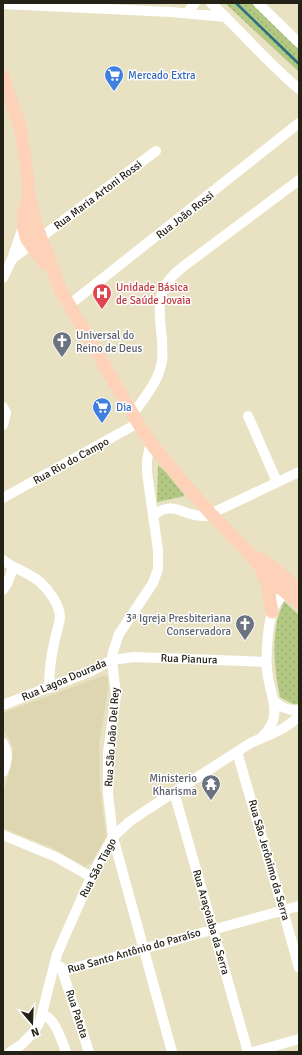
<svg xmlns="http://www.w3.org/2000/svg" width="302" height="1055" viewBox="0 0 302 1055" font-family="Signika,sans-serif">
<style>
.built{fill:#ded6b0}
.green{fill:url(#green-dots)}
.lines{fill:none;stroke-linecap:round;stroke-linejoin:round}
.stream{stroke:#297080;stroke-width:2.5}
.minor{stroke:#fff;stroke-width:10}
.major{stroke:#fed2b9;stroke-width:13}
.labels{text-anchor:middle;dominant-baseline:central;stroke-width:3;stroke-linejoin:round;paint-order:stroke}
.shop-label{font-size:11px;fill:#366cbe;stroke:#fff;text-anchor:start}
.street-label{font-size:11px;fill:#242216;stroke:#fff}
.health-label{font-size:11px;fill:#be3a42;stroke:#fff;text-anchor:start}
.worship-label{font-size:11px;fill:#5b616d;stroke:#fff;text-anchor:end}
</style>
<defs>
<pattern id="green-dots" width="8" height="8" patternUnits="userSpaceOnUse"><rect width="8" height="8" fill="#b2c883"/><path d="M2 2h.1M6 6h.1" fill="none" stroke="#99ac70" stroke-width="1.8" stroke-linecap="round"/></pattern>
</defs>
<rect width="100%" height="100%" fill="#e8e2c3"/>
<path class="built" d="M 105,675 L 108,678 L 108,691 L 99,743 L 100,787 L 106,837 L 91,863 L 85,866 L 50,847 L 3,828 L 3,795 L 11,766 L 13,749 L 9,738 L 3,729 L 3,713 Z"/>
<path class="green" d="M 225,3 L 253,3 L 299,48 L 299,72 Z
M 158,465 L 165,471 L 185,496 L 157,502 Z
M 284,601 L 299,615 L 299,704 L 293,704 L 280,697 C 275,672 272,646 277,622 C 278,615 282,607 284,601 Z"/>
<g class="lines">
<path class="stream" d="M 236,3 L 299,64"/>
<path class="minor" d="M 211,3 C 241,31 268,63 299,89
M 258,3 L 299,43
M 3,4 L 171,12 L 226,17
M 187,13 L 195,3
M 12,259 L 156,151
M 3,278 L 12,259 L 24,224
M 69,305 L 299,123
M 3,407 L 6,413 L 3,425
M 133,414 C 144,398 159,381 162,361 C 163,354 162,346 162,340 C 160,319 155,295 171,278 C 174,273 180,270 184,266 L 299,180
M 248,416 L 277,482
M 151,442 L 147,460 L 147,473 L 158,550 L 158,569 L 153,583 L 119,634 L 113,652 L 112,660 L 116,695 L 108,752 L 108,794 L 113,837 L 172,1052
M 3,498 L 138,423
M 154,515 C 175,499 185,518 206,516 L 299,472
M 3,560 C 14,569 28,572 40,582 C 49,590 60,605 60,618 C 59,625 56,633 55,639 C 51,656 49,671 49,688
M 3,590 L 7,584 L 13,568
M 273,700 C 281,707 288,711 299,710
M 3,705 L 91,671 L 112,660 L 134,657 L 266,662
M 262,737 C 268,731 273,725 274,716 C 276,703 270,690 268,677 C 265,661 267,615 277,602 C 280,597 286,593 291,591
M 3,743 C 9,753 7,762 3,772
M 237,752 L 283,910 L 299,968
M 174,792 L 248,1052
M 3,835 L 56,857 L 91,877
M 61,967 L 89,1052
M 63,971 L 299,906
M 43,1014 C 56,1020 61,1039 66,1052
M 10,1052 L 21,1045 L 34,1032 L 40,1021 L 57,954 L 91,877 L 113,837 L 129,822 L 145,811 L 249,744 C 266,735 285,731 299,716
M 253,1052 L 299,1039"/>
<path class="major" d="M 3,76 L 20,127 L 26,164 L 29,197 L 35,222 L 60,289 L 138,423 L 153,446 L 181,480 L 211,514 L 248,552 L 265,572 L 280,588 L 299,603
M 27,201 C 23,211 22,228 27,239 C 32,247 39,255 44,263
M 258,558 C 274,567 287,578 299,592
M 263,573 L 267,583 L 272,612"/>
</g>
<defs>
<g id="supermarket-pin" transform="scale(1)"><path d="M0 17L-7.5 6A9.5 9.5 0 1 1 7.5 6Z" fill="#3f7fe0" stroke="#fff"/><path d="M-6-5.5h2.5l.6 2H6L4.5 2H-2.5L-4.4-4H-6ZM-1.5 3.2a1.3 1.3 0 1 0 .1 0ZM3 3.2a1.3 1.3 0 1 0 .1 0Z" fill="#fff"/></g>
<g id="hospital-pin" transform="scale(1)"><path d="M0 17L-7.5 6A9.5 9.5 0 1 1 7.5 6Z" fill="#e0444e" stroke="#fff"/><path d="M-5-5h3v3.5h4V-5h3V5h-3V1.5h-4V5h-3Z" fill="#fff"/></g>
<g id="church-pin" transform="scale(1)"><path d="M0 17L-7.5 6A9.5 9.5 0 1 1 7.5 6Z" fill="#6b7280" stroke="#fff"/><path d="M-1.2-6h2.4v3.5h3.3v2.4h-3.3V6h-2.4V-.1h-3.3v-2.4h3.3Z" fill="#fff"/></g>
<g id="temple-pin" transform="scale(1)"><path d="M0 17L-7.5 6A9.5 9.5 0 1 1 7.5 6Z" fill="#6b7280" stroke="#fff"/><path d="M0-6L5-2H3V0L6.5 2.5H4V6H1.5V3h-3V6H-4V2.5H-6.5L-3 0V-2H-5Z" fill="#fff"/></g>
</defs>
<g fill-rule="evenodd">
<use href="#supermarket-pin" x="114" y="75"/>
<use href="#hospital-pin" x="102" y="293"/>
<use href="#church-pin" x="62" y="341"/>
<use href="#supermarket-pin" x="102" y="407"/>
<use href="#church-pin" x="245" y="624"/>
<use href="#temple-pin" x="211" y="784"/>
</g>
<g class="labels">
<g class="shop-label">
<text x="128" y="75">Mercado Extra</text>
<text x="116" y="407">Dia</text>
</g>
<g class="street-label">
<text transform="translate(98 195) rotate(-37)">Rua Maria Artoni Rossi</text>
<text transform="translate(185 215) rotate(-38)">Rua João Rossi</text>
<text transform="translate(71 461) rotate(-29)">Rua Rio do Campo</text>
<text transform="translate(189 659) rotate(2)">Rua Pianura</text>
<text transform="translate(64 680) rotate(-23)">Rua Lagoa Dourada</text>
<text transform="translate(112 737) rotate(-86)">Rua São João Del Rey</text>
<text transform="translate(269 860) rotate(74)">Rua São Jerônimo da Serra</text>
<text transform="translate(98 868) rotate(-62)">Rua São Tiago</text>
<text transform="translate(211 922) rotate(74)">Rua Araçoiaba da Serra</text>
<text transform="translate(134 951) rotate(-16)">Rua Santo Antônio do Paraíso</text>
<text transform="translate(77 1014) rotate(72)">Rua Patota</text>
</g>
<g class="health-label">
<text x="116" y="287">Unidade Básica<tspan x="116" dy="13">de Saúde Jovaia</tspan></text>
</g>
<g class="worship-label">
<text x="76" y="335" text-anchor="start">Universal do<tspan x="76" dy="13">Reino de Deus</tspan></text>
<text x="231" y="618">3ª Igreja Presbiteriana<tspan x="231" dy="13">Conservadora</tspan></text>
<text x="197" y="778">Ministerio<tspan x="197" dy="13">Kharisma</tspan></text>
</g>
</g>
<rect width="302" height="1055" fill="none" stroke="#242216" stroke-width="8"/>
<g transform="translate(32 1023) rotate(161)" stroke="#ffffff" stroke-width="3" paint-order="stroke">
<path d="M0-3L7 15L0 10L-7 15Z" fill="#242216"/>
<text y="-6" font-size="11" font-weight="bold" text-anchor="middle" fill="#242216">N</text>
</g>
</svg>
